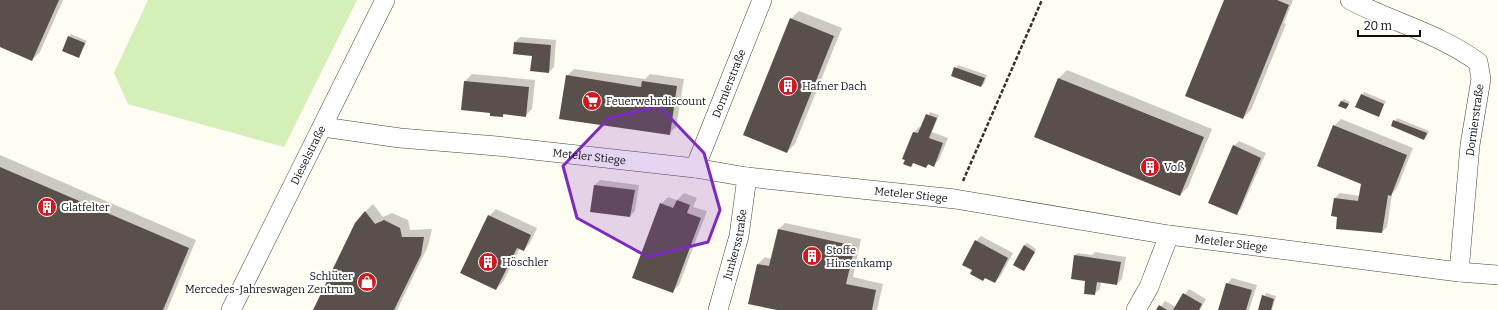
<svg xmlns="http://www.w3.org/2000/svg" width="1498" height="310" viewBox="0 0 1498 310" font-family="Bitter,serif">
<style>
.green{fill:#d4efb7}
.shadow{fill:#0003}
.building{fill:#5a504b}
.lines{fill:none;stroke-linecap:round;stroke-linejoin:round}
.street-casing{stroke:#434343;stroke-width:20}
.path{stroke:#323232;stroke-width:2.5;stroke-dasharray:4 2;stroke-linecap:butt}
.street{stroke:#fff;stroke-width:19}
.marked{fill:#7b2cbf;fill-opacity:0.2;stroke:#7b2cbf;stroke-width:3;stroke-linejoin:round}
.labels{text-anchor:middle;dominant-baseline:central;stroke-width:4;stroke-linejoin:round;paint-order:stroke}
.street-label{font-size:11px;fill:#101010;stroke:#fff}
.poi-label{font-size:11px;fill:#101010;stroke:#fff;text-anchor:start}
</style>
<rect width="100%" height="100%" fill="#fffcf2"/>
<path class="green" d="M 148,0 L 357,0 L 284,147 L 128,104 L 114,73 Z"/>
<path class="shadow" d="M 0,0 L 63,0 L 40,52 L 32,60 L 0,46 Z
M 1225,0 L 1293,0 L 1284,23 L 1286,24 L 1251,110 L 1243,118 Z
M 799,11 L 842,28 L 795,144 L 787,152 L 791,19 Z
M 71,34 L 87,41 L 79,57 L 69,37 Z
M 520,37 L 556,40 L 554,67 L 549,72 L 533,55 L 515,42 Z
M 958,65 L 987,75 L 984,84 L 981,86 L 952,75 Z
M 574,69 L 645,79 L 650,74 L 684,79 L 676,127 L 669,134 L 567,76 Z
M 1067,70 L 1212,129 L 1188,187 L 1180,195 L 1035,136 L 1059,78 Z
M 472,74 L 535,80 L 532,109 L 525,116 L 505,114 L 503,116 L 491,112 L 465,81 Z
M 1364,92 L 1386,101 L 1378,116 L 1362,95 Z
M 1344,99 L 1350,102 L 1346,108 L 1341,101 Z
M 930,112 L 939,115 L 932,132 L 948,138 L 939,160 L 934,165 L 929,164 L 926,167 L 914,162 L 911,166 L 904,158 L 914,132 L 919,127 L 922,128 Z
M 1397,118 L 1429,131 L 1427,136 L 1424,139 L 1392,126 Z
M 1341,119 L 1413,148 L 1397,188 L 1392,194 L 1387,227 L 1382,232 L 1339,216 L 1335,198 L 1340,193 L 1360,196 L 1362,185 L 1334,126 Z
M 1239,141 L 1266,153 L 1241,209 L 1236,214 L 1234,146 Z
M 0,155 L 196,240 L 167,310 L 0,310 Z
M 600,180 L 639,185 L 635,211 L 630,216 L 595,185 Z
M 684,193 L 697,198 L 693,207 L 707,211 L 679,285 L 672,292 L 661,204 L 668,197 L 677,200 Z
M 373,204 L 383,217 L 392,213 L 408,220 L 410,230 L 432,229 L 428,246 L 397,310 L 314,310 L 365,212 Z
M 496,209 L 537,228 L 530,243 L 524,250 L 520,248 L 503,282 L 496,289 L 489,216 Z
M 785,223 L 861,239 L 853,277 L 883,284 L 877,310 L 781,310 L 758,264 L 765,257 L 772,259 L 778,230 Z
M 981,236 L 1013,253 L 1000,277 L 995,282 L 973,270 L 976,241 Z
M 1027,243 L 1036,249 L 1024,270 L 1024,246 Z
M 1095,252 L 1126,257 L 1122,279 L 1117,284 L 1101,282 L 1100,289 L 1094,294 L 1075,255 L 1078,253 L 1092,255 Z
M 1232,278 L 1257,285 L 1249,310 L 1219,310 L 1227,284 Z
M 1189,289 L 1206,299 L 1200,310 L 1158,310 L 1165,301 L 1176,307 Z
M 1266,293 L 1276,296 L 1272,310 L 1259,310 Z"/>
<path class="building" d="M 0,0 L 59,0 L 32,61 L 0,47 Z
M 1224,0 L 1277,0 L 1289,5 L 1243,119 L 1185,96 Z
M 790,18 L 834,36 L 787,153 L 743,135 Z
M 68,36 L 85,43 L 79,58 L 62,51 Z
M 514,42 L 551,45 L 549,73 L 530,71 L 532,56 L 513,54 Z
M 954,67 L 985,78 L 981,87 L 951,76 Z
M 566,75 L 641,87 L 642,81 L 677,86 L 670,135 L 559,119 Z
M 1058,78 L 1204,137 L 1180,196 L 1034,137 Z
M 464,81 L 529,87 L 526,117 L 503,114 L 503,117 L 490,116 L 490,113 L 461,110 Z
M 1361,94 L 1384,104 L 1379,117 L 1355,107 Z
M 1341,101 L 1349,104 L 1346,109 L 1338,106 Z
M 926,114 L 937,118 L 929,138 L 943,143 L 934,167 L 928,164 L 926,168 L 913,163 L 911,167 L 903,164 L 905,160 L 902,159 L 913,132 L 918,133 Z
M 1393,120 L 1427,133 L 1424,140 L 1391,126 Z
M 1333,125 L 1407,155 L 1391,196 L 1388,195 L 1382,233 L 1336,229 L 1337,217 L 1331,216 L 1334,198 L 1358,201 L 1361,184 L 1317,166 Z
M 1233,145 L 1261,158 L 1237,215 L 1208,203 Z
M 0,167 L 189,248 L 163,310 L 0,310 Z
M 594,185 L 635,190 L 630,217 L 590,212 Z
M 677,200 L 690,205 L 687,213 L 701,218 L 673,293 L 632,278 L 660,203 L 673,208 Z
M 365,211 L 375,224 L 384,220 L 400,228 L 402,237 L 424,237 L 421,255 L 394,310 L 313,310 L 355,223 Z
M 488,215 L 531,235 L 524,251 L 517,248 L 496,290 L 460,273 Z
M 778,229 L 855,246 L 846,284 L 876,290 L 872,310 L 777,310 L 748,304 L 757,264 L 769,266 Z
M 975,240 L 1008,258 L 995,283 L 985,278 L 983,281 L 970,274 L 972,270 L 962,265 Z
M 1024,245 L 1035,252 L 1024,271 L 1013,265 Z
M 1074,255 L 1121,262 L 1117,285 L 1097,282 L 1095,295 L 1084,294 L 1085,281 L 1071,279 Z
M 1226,283 L 1252,290 L 1246,310 L 1218,310 Z
M 1183,293 L 1202,304 L 1199,310 L 1173,310 Z
M 1262,295 L 1274,299 L 1271,310 L 1258,310 Z
M 1159,305 L 1167,310 L 1156,310 Z"/>
<g class="lines">
<g class="street-casing">
<g id="street">
<path d="M 1350,0 C 1392,22 1440,34 1478,62 L 1481,79 L 1470,145 L 1459,272"/>
<path id="s1" d="M 323,127 L 400,138 L 497,146 L 695,168 L 747,177 L 955,199 L 1169,235 L 1459,272 L 1498,275"/>
<path id="s2" d="M 695,168 L 762,0"/>
<path id="s3" d="M 231,310 L 385,0"/>
<path id="s4" d="M 718,310 L 739,236 L 747,177"/>
<path d="M 1136,310 L 1149,287 L 1169,235"/>
</g>
</g>
<path class="path" d="M 963,181 L 1042,0"/>
<use href="#street" class="street"/>
</g>
<path class="marked" d="M 659,106 L 704,153 L 720,210 L 708,242 L 648,257 L 577,218 L 563,166 L 609,118 Z"/>
<defs>
<g id="building-disc" transform="scale(1)"><circle r="9.5" fill="#cf1822" stroke="#fff"/><path d="M-4-6H4V6H1V3H-1V6H-4ZM-2.5-4.3h1.7v1.8h-1.7ZM.8-4.3h1.7v1.8H.8ZM-2.5-1h1.7V.8h-1.7ZM.8-1h1.7V.8H.8Z" fill="#fff"/></g>
<g id="supermarket-disc" transform="scale(1)"><circle r="9.5" fill="#cf1822" stroke="#fff"/><path d="M-6-5.5h2.5l.6 2H6L4.5 2H-2.5L-4.4-4H-6ZM-1.5 3.2a1.3 1.3 0 1 0 .1 0ZM3 3.2a1.3 1.3 0 1 0 .1 0Z" fill="#fff"/></g>
<g id="shop-disc" transform="scale(1)"><circle r="9.5" fill="#cf1822" stroke="#fff"/><path d="M-5-2.5h2.3a2.7 3.5 0 0 1 5.4 0H5L5.5 6h-11ZM-1.5-2.5h3a1.5 2.3 0 0 0-3 0Z" fill="#fff"/></g>
</defs>
<g fill-rule="evenodd">
<use href="#building-disc" x="788" y="86"/>
<use href="#supermarket-disc" x="592" y="101"/>
<use href="#building-disc" x="1150" y="167"/>
<use href="#building-disc" x="47" y="207"/>
<use href="#building-disc" x="812" y="256"/>
<use href="#building-disc" x="488" y="262"/>
<use href="#shop-disc" x="367" y="282"/>
</g>
<g class="labels">
<g class="street-label">
<text stroke="none"><textPath href="#s2" startOffset="91">Dornierstraße</textPath></text>
<text transform="translate(1475 120) rotate(-82)">Dornierstraße</text>
<text stroke="none"><textPath href="#s3" startOffset="173">Dieselstraße</textPath></text>
<text stroke="none"><textPath href="#s1" startOffset="268">Meteler Stiege</textPath></text>
<text stroke="none"><textPath href="#s1" startOffset="592">Meteler Stiege</textPath></text>
<text stroke="none"><textPath href="#s1" startOffset="916">Meteler Stiege</textPath></text>
<text stroke="none"><textPath href="#s4" startOffset="68">Junkersstraße</textPath></text>
</g>
<g class="poi-label">
<text x="802" y="86">Hafner Dach</text>
<text x="606" y="101">Feuerwehrdiscount</text>
<text x="1164" y="167">Voß</text>
<text x="61" y="207">Glatfelter</text>
<text x="826" y="250">Stoffe<tspan x="826" dy="13">Hinsenkamp</tspan></text>
<text x="502" y="262">Höschler</text>
<text x="353" y="276" text-anchor="end">Schlüter<tspan x="353" dy="13">Mercedes-Jahreswagen Zentrum</tspan></text>
</g>
</g>
<path d="M1358 30v6h62v-6" fill="none" stroke="#101010" stroke-width="2"/>
<text x="1364" y="30" font-size="12" fill="#101010" stroke="#ffffff" stroke-width="3" paint-order="stroke">20 m</text>
</svg>
